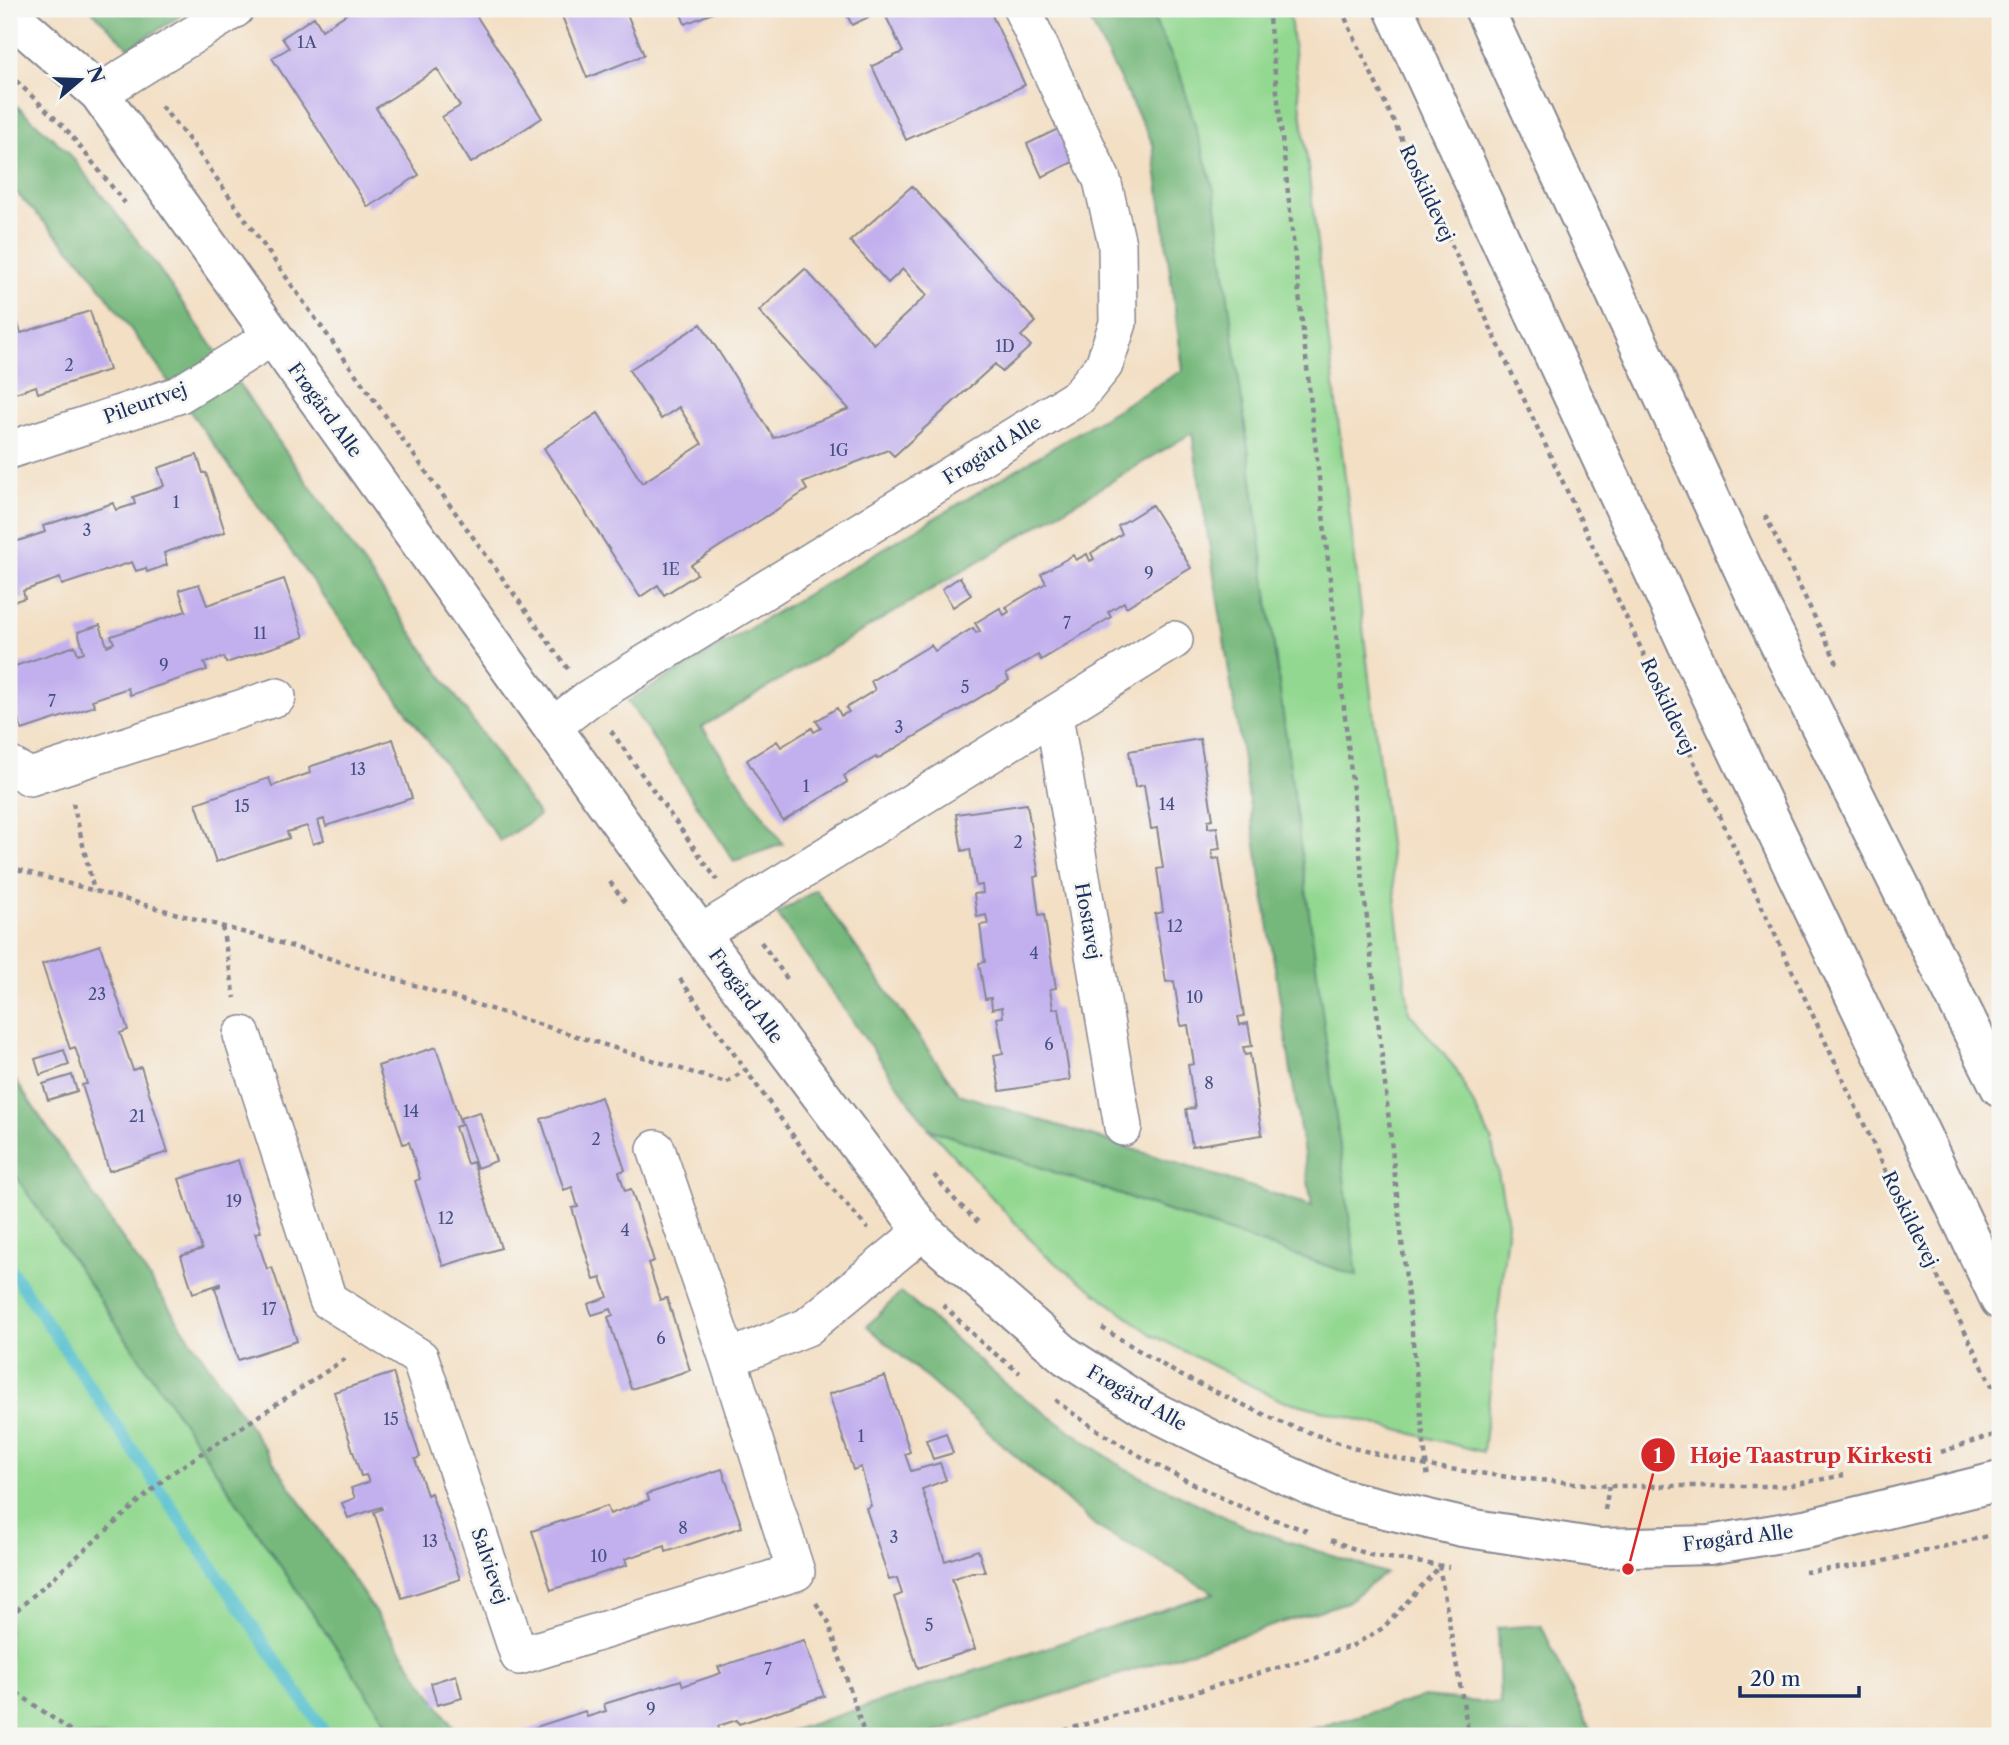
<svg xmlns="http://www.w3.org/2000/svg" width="2009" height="1745" viewBox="0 0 2009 1745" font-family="'Libre Caslon Text',serif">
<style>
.green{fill:#93d891;stroke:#578478;stroke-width:2}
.forest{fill:#76b87b;stroke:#48746c;stroke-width:2}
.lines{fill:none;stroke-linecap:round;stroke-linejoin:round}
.stream{stroke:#54c0ce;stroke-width:12}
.building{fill:#c2b0ee}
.street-casing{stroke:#878791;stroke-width:40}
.secondary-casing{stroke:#878791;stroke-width:42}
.path{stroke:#878791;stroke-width:4.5;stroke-dasharray:5 5;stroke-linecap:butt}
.street{stroke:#fff;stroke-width:37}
.secondary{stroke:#fff;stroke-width:38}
.labels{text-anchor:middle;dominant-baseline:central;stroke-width:6;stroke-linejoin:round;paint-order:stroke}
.number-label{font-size:16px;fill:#454f82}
.street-label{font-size:19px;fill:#1b2f5e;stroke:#f6f6f2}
.leader{fill:none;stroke:#d62828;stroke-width:2.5}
.callout-dot{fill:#d62828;stroke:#f6f6f2;stroke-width:2.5}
.mark-label{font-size:21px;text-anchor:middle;font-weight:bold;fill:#fff}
.callout-label{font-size:21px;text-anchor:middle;font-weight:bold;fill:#d62828;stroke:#f6f6f2;stroke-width:6;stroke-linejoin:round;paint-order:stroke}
</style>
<rect width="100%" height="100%" fill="#f6f6f2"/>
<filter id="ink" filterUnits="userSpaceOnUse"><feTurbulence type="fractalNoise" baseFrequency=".0143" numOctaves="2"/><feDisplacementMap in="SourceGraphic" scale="14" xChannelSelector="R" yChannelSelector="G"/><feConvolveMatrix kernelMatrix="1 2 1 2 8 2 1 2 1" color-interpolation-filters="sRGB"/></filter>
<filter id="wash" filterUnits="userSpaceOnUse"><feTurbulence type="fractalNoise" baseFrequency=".00686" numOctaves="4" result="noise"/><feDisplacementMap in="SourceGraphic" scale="28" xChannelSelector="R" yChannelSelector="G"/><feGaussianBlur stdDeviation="1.57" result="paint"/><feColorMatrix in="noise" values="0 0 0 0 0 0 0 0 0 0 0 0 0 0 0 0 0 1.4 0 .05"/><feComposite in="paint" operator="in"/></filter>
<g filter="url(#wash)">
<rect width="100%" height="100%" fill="#f3dfc4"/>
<path class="green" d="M 1149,9 L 1289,9 L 1409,1012 L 1455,1068 L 1491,1139 L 1508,1222 L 1483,1452 L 1278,1399 L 1152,1335 L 1044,1254 L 929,1129 L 1357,1276 L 1180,74 Z
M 9,1166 L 396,1736 L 9,1736 Z"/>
<path class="forest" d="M 90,9 L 191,9 L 129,48 Z
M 1084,9 L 1149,9 L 1180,74 L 1214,190 L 1357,1276 L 929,1129 L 777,914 L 816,890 L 959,1094 L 1312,1206 L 1192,433 L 702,727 L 783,844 L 734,861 L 628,701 L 1183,370 L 1153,144 Z
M 9,99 L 67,151 L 154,262 L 539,816 L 500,841 L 83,263 L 9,185 Z
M 9,1071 L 459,1736 L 396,1736 L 9,1166 Z
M 901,1292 L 1014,1391 L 1125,1469 L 1248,1528 L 1385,1573 L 1347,1602 L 926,1736 L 775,1736 L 1214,1593 L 1097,1527 L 867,1326 Z
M 1541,1625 L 1593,1736 L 1287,1736 L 1424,1697 L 1500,1704 L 1498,1628 Z"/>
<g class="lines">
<path class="stream" d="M 9,1267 L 327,1736"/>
</g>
<g id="blocks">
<path class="building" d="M 354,9 L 472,9 L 542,118 L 471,163 L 442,117 L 460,106 L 437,69 L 376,108 L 419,175 L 368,207 L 272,58 L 289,48 L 282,38 L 314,17 L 322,30 Z
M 559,9 L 625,9 L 644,55 L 587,78 Z
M 679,9 L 723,9 L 685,24 Z
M 844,9 L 989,9 L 1025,85 L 906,140 L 872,66 L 903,52 L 883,10 L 852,25 Z
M 1060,128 L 1075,161 L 1042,177 L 1027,144 Z
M 912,186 L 1036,322 L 1021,336 L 1031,346 L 1002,372 L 995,364 L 894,456 L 888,450 L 803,483 L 807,490 L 691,565 L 697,574 L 664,595 L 658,585 L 640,597 L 544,448 L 598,413 L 642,483 L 702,444 L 679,407 L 661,419 L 629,370 L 701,324 L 774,438 L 849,409 L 759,311 L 805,269 L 874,344 L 927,295 L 903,269 L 888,283 L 850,241 Z
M 90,311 L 109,370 L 38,393 L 36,386 L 9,395 L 9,317 L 15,315 L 21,333 Z
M 197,455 L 203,473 L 206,473 L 225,532 L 164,553 L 167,565 L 147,572 L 146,568 L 136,571 L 132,562 L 62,585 L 60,578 L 23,591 L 25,598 L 9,603 L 9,544 L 45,532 L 43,526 L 113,503 L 116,510 L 135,504 L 133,497 L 164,486 L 158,468 Z
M 1152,505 L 1191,568 L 1126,607 L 1124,602 L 1108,612 L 1111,617 L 1041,660 L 1038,655 L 1006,674 L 1009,680 L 877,759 L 876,757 L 844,776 L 847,782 L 783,821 L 747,760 L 777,741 L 781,747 L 812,728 L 814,732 L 821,728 L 816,721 L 837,708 L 841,716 L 849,712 L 846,708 L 875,690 L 871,681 L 931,645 L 935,651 L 973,628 L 976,633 L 980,631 L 975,623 L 1000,608 L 1004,615 L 1009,612 L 1006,607 L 1046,583 L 1041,574 L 1073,555 L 1076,560 L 1087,554 L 1090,561 L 1094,559 L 1091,553 L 1122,534 L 1118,526 Z
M 960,577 L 971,595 L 953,607 L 942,589 Z
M 284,579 L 304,637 L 226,663 L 224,657 L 204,663 L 207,670 L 130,695 L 128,688 L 92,700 L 95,706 L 22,730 L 9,691 L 9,668 L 75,646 L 78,654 L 84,652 L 78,632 L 100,625 L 107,646 L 114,643 L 111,636 L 186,611 L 179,590 L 199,584 L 207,605 Z
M 393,739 L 412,798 L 326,826 L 324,819 L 318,821 L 324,840 L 313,844 L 307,826 L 287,832 L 289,838 L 216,862 L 196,803 L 269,778 L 272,786 L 310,773 L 309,767 Z
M 1200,739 L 1213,819 L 1208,820 L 1208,828 L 1217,827 L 1220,849 L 1212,850 L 1213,859 L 1219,858 L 1244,1016 L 1238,1017 L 1240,1025 L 1248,1023 L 1252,1046 L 1243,1047 L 1245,1055 L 1250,1054 L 1262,1135 L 1192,1146 L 1186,1109 L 1195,1108 L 1188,1065 L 1194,1064 L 1188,1025 L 1181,1026 L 1174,981 L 1166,982 L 1155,914 L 1163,912 L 1157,869 L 1163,868 L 1157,828 L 1151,829 L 1144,785 L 1135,787 L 1129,751 Z
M 1027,804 L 1039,876 L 1034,877 L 1039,915 L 1044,914 L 1056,988 L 1050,989 L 1053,1009 L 1059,1008 L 1070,1080 L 1000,1091 L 994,1055 L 1003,1053 L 997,1018 L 1003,1017 L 1002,1007 L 992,1009 L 991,998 L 985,999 L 979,963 L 985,962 L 980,925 L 988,924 L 986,915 L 977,917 L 974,894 L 983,893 L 982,885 L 976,886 L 970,849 L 962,851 L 956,814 Z
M 100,945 L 128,1030 L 120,1033 L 133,1070 L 141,1067 L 168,1152 L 109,1171 L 82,1085 L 87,1084 L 75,1047 L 70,1049 L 42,964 Z
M 436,1047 L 461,1125 L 455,1127 L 467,1164 L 473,1162 L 501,1248 L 443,1266 L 415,1181 L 420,1179 L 409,1142 L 403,1144 L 378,1066 Z
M 64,1050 L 69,1065 L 40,1075 L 35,1059 Z
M 72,1075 L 77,1091 L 48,1100 L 43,1084 Z
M 601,1097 L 625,1170 L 619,1172 L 625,1191 L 631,1189 L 654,1261 L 648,1263 L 660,1300 L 667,1298 L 690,1370 L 631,1389 L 608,1317 L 613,1315 L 611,1309 L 592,1315 L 588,1304 L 608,1297 L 601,1278 L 594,1280 L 572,1208 L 578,1207 L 572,1187 L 564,1190 L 541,1119 Z
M 480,1112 L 496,1161 L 477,1168 L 460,1118 Z
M 238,1160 L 261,1232 L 255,1233 L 267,1269 L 272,1267 L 297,1341 L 238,1360 L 215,1288 L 220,1286 L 220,1284 L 193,1293 L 181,1256 L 202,1249 L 179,1179 Z
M 393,1373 L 420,1457 L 415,1459 L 427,1495 L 431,1493 L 460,1579 L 402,1598 L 374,1512 L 382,1509 L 381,1507 L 348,1518 L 342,1503 L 355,1498 L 351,1488 L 369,1482 L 366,1475 L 361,1476 L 334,1392 Z
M 885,1376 L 910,1452 L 905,1454 L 911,1471 L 940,1463 L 946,1480 L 922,1489 L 945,1561 L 978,1550 L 985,1572 L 972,1572 L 952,1579 L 975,1649 L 918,1668 L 894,1597 L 902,1594 L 897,1578 L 889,1580 L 866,1508 L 871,1506 L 861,1467 L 853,1470 L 829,1394 Z
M 946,1433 L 953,1453 L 933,1459 L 926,1440 Z
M 722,1469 L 742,1527 L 666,1552 L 665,1546 L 625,1559 L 627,1565 L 551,1590 L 532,1531 L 607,1506 L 610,1514 L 649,1500 L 647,1494 Z
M 804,1640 L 824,1696 L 739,1724 L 737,1720 L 718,1726 L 721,1736 L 509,1736 L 585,1711 L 587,1717 L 606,1711 L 604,1704 L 681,1680 L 683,1686 L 721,1673 L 718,1667 Z
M 456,1675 L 462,1698 L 437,1705 L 431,1683 Z"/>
</g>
</g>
<g filter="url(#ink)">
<use href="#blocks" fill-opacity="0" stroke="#878791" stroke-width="2"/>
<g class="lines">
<g class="street-casing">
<path id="street" d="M 99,93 L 235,9
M 9,450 L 178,395 L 272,337
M 1054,716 L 1123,1127
M 552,727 L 588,699 L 1078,397 L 1104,365 L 1118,323 L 1117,244 L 1102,180 L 1022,9
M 9,765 L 30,777 L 277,697
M 700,934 L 1174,640
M 242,1035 L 328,1300 L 420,1358 L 519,1656 L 796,1572 L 728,1359 L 656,1149
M 728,1359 L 807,1327 L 923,1231"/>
</g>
<g class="secondary-casing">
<path id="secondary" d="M 1394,9 L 1708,689 L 2000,1300
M 1484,9 L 1757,599 L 2000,1087
M 9,14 L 99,93 L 700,934 L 923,1231 L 1066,1356 L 1147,1408 L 1250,1459 L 1339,1498 L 1462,1527 L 1598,1548 L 1709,1545 L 1810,1528 L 2000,1481"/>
</g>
<path class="path" d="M 1268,9 L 1428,1480
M 1341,9 L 1900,1201 L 2000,1402
M 9,74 L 65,128 L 125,203
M 161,106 L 191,142 L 305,304 L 568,669
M 1765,515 L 1838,665
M 611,731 L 717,880
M 73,803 L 94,891
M 9,867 L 271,940 L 726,1083 L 745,1070
M 610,882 L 628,906
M 222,927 L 235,998
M 761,942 L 788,980
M 680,979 L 825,1180 L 868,1229
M 934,1175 L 956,1201 L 978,1222
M 943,1305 L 985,1346 L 1020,1373
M 1102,1328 L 1178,1374 L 1280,1422 L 1353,1448 L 1427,1466 L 1516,1478 L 1609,1486 L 1787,1486 L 1844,1475
M 1055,1400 C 1109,1442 1173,1475 1235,1504 C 1259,1515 1285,1523 1310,1532
M 1941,1452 L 2000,1433
M 1605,1510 L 1609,1486
M 1331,1540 L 1370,1555 L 1449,1567
M 1439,1565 L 1469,1736
M 1805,1572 L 1872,1564 L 2000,1533
M 816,1603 L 828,1621 L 865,1736
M 9,1617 L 169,1475 L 348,1357
M 9,1687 L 78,1736
M 1045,1736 L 1352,1646 L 1383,1628 L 1440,1566"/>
<use href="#street" class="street"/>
<use href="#secondary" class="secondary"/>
</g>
</g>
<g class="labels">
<g class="number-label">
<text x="307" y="42">1A</text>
<text x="1005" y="346">1D</text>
<text x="69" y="365">2</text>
<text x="839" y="450">1G</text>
<text x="176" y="502">1</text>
<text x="87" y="530">3</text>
<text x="671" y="569">1E</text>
<text x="1149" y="573">9</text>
<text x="1067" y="623">7</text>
<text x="260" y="633">11</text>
<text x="164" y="665">9</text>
<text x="965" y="687">5</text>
<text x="52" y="701">7</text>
<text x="899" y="727">3</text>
<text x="358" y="769">13</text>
<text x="806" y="786">1</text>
<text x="1167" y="804">14</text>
<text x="242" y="806">15</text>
<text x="1018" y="842">2</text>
<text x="1175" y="926">12</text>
<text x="1034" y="953">4</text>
<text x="97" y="994">23</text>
<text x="1195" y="997">10</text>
<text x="1049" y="1044">6</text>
<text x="1209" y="1083">8</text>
<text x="411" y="1111">14</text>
<text x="137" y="1116">21</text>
<text x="596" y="1139">2</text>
<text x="234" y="1201">19</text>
<text x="446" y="1218">12</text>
<text x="625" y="1230">4</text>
<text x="269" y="1309">17</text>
<text x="661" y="1338">6</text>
<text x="391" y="1419">15</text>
<text x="861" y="1436">1</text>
<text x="683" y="1528">8</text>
<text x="894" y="1537">3</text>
<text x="430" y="1541">13</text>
<text x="599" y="1556">10</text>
<text x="929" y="1625">5</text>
<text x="768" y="1669">7</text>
<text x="651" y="1709">9</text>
</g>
<g class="street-label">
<text transform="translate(1427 193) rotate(65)">Roskildevej</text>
<text transform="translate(145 403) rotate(-20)">Pileurtvej</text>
<text transform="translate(325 410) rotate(54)">Frøgård Alle</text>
<text transform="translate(992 450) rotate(-32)">Frøgård Alle</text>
<text transform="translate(1668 706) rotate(65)">Roskildevej</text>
<text transform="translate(1088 921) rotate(80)">Hostavej</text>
<text transform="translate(746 996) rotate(54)">Frøgård Alle</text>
<text transform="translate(1910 1219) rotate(64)">Roskildevej</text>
<text transform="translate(1137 1398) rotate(30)">Frøgård Alle</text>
<text transform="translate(1738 1538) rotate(-7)">Frøgård Alle</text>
<text transform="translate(490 1566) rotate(71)">Salvievej</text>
</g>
</g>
<path class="leader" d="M1628 1569L1658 1455"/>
<g class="callout-dot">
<circle cx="1628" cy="1569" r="7"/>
<circle cx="1658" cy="1455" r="18"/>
</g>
<g class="mark-label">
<text x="1658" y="1463">1</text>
</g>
<g class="callout-label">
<text x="1811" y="1463">Høje Taastrup Kirkesti</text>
</g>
<rect width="2009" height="1745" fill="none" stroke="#f6f6f2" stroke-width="35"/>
<g transform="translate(80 80) rotate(71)" stroke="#f6f6f2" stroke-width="5" paint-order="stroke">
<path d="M0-5L12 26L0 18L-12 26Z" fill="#1b2f5e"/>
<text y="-10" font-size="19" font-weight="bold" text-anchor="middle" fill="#1b2f5e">N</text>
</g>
<path d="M1740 1686v10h119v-10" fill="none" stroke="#1b2f5e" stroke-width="3.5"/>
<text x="1750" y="1686" font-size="21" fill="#1b2f5e" stroke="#f6f6f2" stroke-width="5" paint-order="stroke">20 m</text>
</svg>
